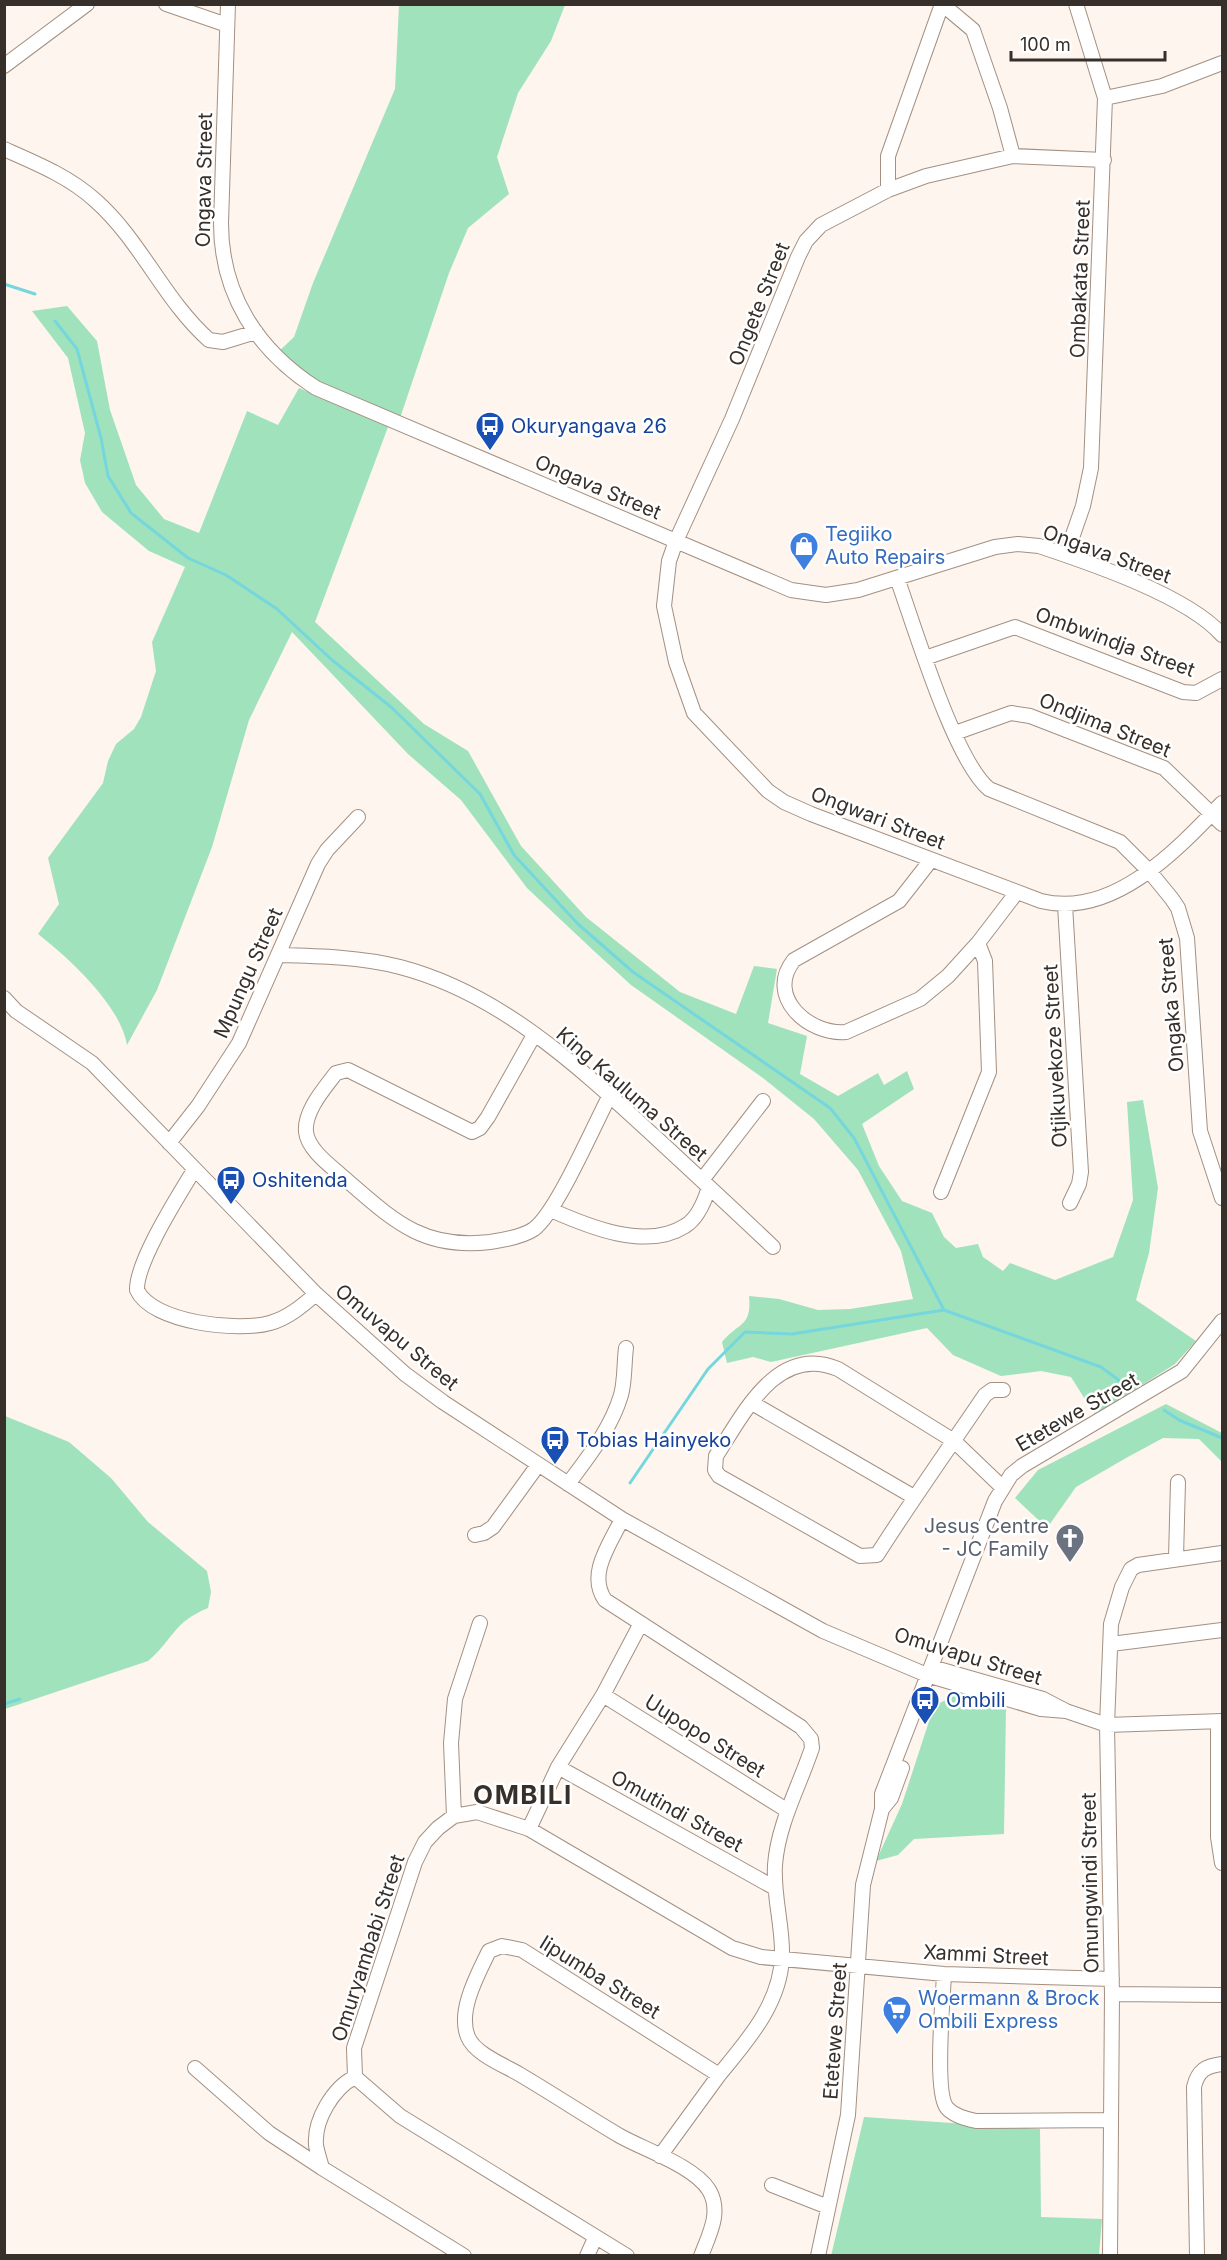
<svg xmlns="http://www.w3.org/2000/svg" width="1227" height="2260" viewBox="0 0 1227 2260" font-family="Inter,sans-serif">
<style>
.green{fill:#a0e2bc}
.lines{fill:none;stroke-linecap:round;stroke-linejoin:round}
.stream{stroke:#76d6dd;stroke-width:3}
.minor-casing{stroke:#a39082;stroke-width:16}
.minor{stroke:#fff;stroke-width:14}
.labels{text-anchor:middle;dominant-baseline:central;stroke-width:5;stroke-linejoin:round;paint-order:stroke}
.street-label{font-size:20px;fill:#372f29;stroke:#fff}
.transit-label{font-size:20px;fill:#164399;stroke:#fff;text-anchor:start}
.shop-label{font-size:20px;fill:#366cbe;stroke:#fff;text-anchor:start}
.worship-label{font-size:20px;fill:#5b616d;stroke:#fff;text-anchor:end}
.district-label{font-size:26px;font-weight:bold;letter-spacing:1.5px;fill:#372f29;stroke:#fff}
</style>
<rect width="100%" height="100%" fill="#fdf5ee"/>
<path class="green" d="M 399,5 L 565,5 L 551,41 L 518,93 L 497,157 L 509,194 L 468,228 L 449,273 L 398,424 L 324,392 L 275,355 L 294,337 L 313,283 L 395,89 Z
M 67,306 L 97,341 L 110,410 L 136,485 L 164,519 L 199,533 L 247,411 L 278,425 L 299,388 L 388,427 L 315,622 L 424,724 L 468,751 L 521,846 L 586,917 L 680,992 L 736,1014 L 754,966 L 777,969 L 768,1023 L 807,1036 L 800,1074 L 838,1096 L 878,1073 L 884,1085 L 907,1071 L 914,1089 L 862,1124 L 879,1166 L 902,1201 L 932,1213 L 944,1237 L 956,1248 L 978,1244 L 983,1257 L 1003,1271 L 1010,1263 L 1055,1280 L 1113,1257 L 1133,1200 L 1127,1102 L 1143,1100 L 1158,1188 L 1149,1253 L 1136,1300 L 1196,1341 L 1175,1364 L 1095,1415 L 1071,1377 L 1041,1371 L 1001,1376 L 953,1355 L 927,1328 L 771,1362 L 753,1357 L 727,1363 L 722,1342 C 739,1322 752,1327 749,1296 L 779,1299 L 818,1310 L 850,1309 L 913,1299 L 901,1251 L 858,1170 L 814,1119 L 763,1078 L 631,985 L 594,951 L 527,888 L 461,800 L 408,754 L 292,632 L 249,720 L 212,847 L 157,990 L 127,1045 C 121,1006 69,958 38,934 L 59,904 L 48,858 L 103,783 L 108,761 L 116,744 L 134,729 L 141,717 L 156,671 L 152,642 L 185,567 L 149,551 L 102,512 L 85,483 L 80,460 L 85,433 L 68,358 L 32,311 Z
M 1166,1404 L 1222,1433 L 1222,1462 L 1199,1439 L 1163,1438 L 1126,1458 L 1076,1487 L 1047,1528 L 1015,1498 L 1038,1470 Z
M 5,1416 L 69,1442 L 111,1478 L 148,1522 L 207,1571 L 211,1592 L 208,1608 C 172,1623 174,1639 148,1661 L 5,1709 Z
M 955,1695 L 1006,1707 L 1004,1834 L 914,1839 L 898,1855 L 876,1861 L 902,1804 L 934,1706 Z
M 864,2117 L 1040,2129 L 1041,2217 L 1102,2219 L 1099,2255 L 831,2256 Z"/>
<g class="lines">
<path class="stream" d="M 4,284 L 35,294
M 55,321 L 77,349 L 101,438 L 108,476 L 131,513 L 188,558 L 226,575 L 277,609 L 332,660 L 391,707 L 480,794 L 514,855 L 578,924 L 633,972 L 830,1108 L 854,1138 L 944,1310
M 1164,1410 L 1179,1420 L 1222,1438
M 630,1483 L 708,1369 L 745,1332 L 792,1334 L 944,1310 L 1101,1367 L 1128,1387
M 4,1704 L 20,1699"/>
<g class="minor-casing">
<path id="minor" d="M 166,4 L 227,25
M 228,4 L 221,223 C 221,294 257,350 316,388 L 791,590 L 826,595 L 858,590 L 995,547 L 1018,544 L 1039,546 C 1090,563 1188,596 1222,635
M 942,4 L 973,30 L 1000,108 L 1013,156
M 4,66 L 87,4
M 1105,98 L 1162,86 L 1222,63
M 4,149 C 36,163 70,177 96,201 C 141,241 164,300 209,340 L 223,342 L 256,332
M 1104,160 L 1013,156 L 926,176 L 888,190 L 821,225 L 806,241 L 798,257 L 732,419 L 676,541 L 669,561 L 664,606 L 676,662 L 694,713 L 768,791 L 784,802 L 811,814 L 1041,901 C 1113,919 1178,849 1222,803
M 888,190 L 888,156 L 942,4
M 1066,555 L 1083,506 L 1091,468 L 1105,98 L 1076,4
M 897,578 C 914,625 954,760 989,789 L 1120,842 L 1150,872 L 1172,899 L 1178,908 L 1187,938 L 1200,1131 L 1222,1198
M 925,658 L 1015,627 L 1183,692 L 1196,693 L 1222,679
M 955,733 L 1011,713 L 1030,716 L 1164,768 L 1222,824
M 931,860 L 899,901 L 794,960 C 765,996 808,1035 846,1032 L 920,999 L 948,976 L 978,943 L 1017,892
M 1065,905 L 1081,1172 L 1079,1184 L 1070,1203
M 278,955 C 319,956 361,957 400,967 C 500,993 579,1067 653,1135 C 693,1172 733,1209 773,1247
M 4,998 L 16,1011 L 92,1063 L 316,1294 L 405,1374 L 443,1402 L 622,1519 L 823,1631 L 927,1675 L 1041,1709 L 1066,1711
M 534,1035 L 488,1117 L 480,1128 L 472,1132 L 348,1070 L 336,1073 C 324,1089 304,1111 306,1132 C 308,1150 331,1166 343,1177 C 392,1219 421,1250 490,1242 C 504,1240 522,1237 534,1229 C 557,1212 594,1125 610,1095
M 169,1143 L 198,1106 L 239,1043 L 318,864 L 327,850 L 358,817
M 194,1170 C 179,1195 136,1262 137,1290 C 152,1323 239,1332 270,1323 C 288,1318 302,1306 316,1294
M 702,1180 L 763,1101
M 941,1192 L 989,1072 L 985,961 L 978,943
M 551,1210 C 587,1226 646,1251 685,1226 C 697,1219 705,1200 709,1187
M 752,1403 L 914,1497
M 568,1484 C 588,1457 611,1429 621,1395 C 625,1381 624,1363 626,1348
M 1002,1487 L 954,1441 L 838,1369 C 777,1343 743,1415 716,1456 L 715,1470 L 719,1476 L 860,1556 L 877,1555 C 912,1500 949,1448 985,1395 L 992,1390 L 1003,1390
M 622,1519 C 610,1544 587,1574 605,1600 L 801,1727 L 811,1739 L 812,1748 C 799,1787 778,1824 775,1865 C 773,1896 783,1926 782,1956 C 781,2003 747,2041 719,2075
M 475,1535 L 484,1533 L 493,1527 L 538,1465
M 1176,1558 L 1178,1482
M 1111,1644 L 1222,1630
M 935,1668 L 1043,1699 L 1066,1711 L 1107,1725 L 1222,1721
M 603,1695 L 788,1811
M 1218,1722 L 1218,1837 L 1222,1863
M 558,1767 L 775,1888
M 882,1809 L 891,1798 L 902,1768
M 454,1816 L 451,1743 L 455,1699 L 480,1623
M 529,1829 L 558,1767 L 603,1695 L 640,1625
M 944,1974 C 943,1999 934,2093 947,2108 C 954,2116 966,2119 976,2121 L 1110,2120
M 1112,1994 L 1222,1995
M 195,2068 L 269,2133 L 322,2168
M 355,2077 C 333,2088 314,2120 316,2145 C 317,2152 320,2160 322,2168 L 464,2256
M 660,2156 L 719,2075 L 522,1950 L 502,1946 L 489,1951 C 478,1974 457,2011 468,2037 C 475,2054 504,2065 519,2074 C 553,2094 586,2116 620,2136 C 645,2150 694,2166 709,2190 C 722,2212 709,2235 701,2256
M 772,2185 L 828,2207
M 587,2256 L 595,2238
M 627,2256 L 400,2116 L 355,2077 L 354,2048 L 415,1862 L 425,1842 L 438,1828 L 454,1816 L 477,1812 L 529,1829 L 732,1948 L 761,1957 L 944,1974 L 1112,1979
M 818,2256 L 848,2115 L 863,1885 L 882,1809 L 882,1794 L 995,1501 L 1011,1475 L 1022,1466 L 1182,1371 L 1222,1321
M 1110,2256 L 1112,1994 L 1107,1725 L 1111,1624 L 1122,1587 L 1131,1569 L 1138,1565 L 1222,1553
M 1197,2256 L 1194,2087 C 1198,2070 1206,2066 1222,2064"/>
</g>
<use href="#minor" class="minor"/>
</g>
<defs>
<g id="bus-pin" transform="scale(1.5)"><path d="M0 17L-7.5 6A9.5 9.5 0 1 1 7.5 6Z" fill="#1a4fb4" stroke="#fff"/><path d="M-5-6H5V4H4V6H2V4H-2V6H-4V4H-5ZM-3.5-4V0h7V-4ZM-3.5 1.2v1.5H-2V1.2ZM2 1.2v1.5H3.5V1.2Z" fill="#fff"/></g>
<g id="shop-pin" transform="scale(1.5)"><path d="M0 17L-7.5 6A9.5 9.5 0 1 1 7.5 6Z" fill="#3f7fe0" stroke="#fff"/><path d="M-5-2.5h2.3a2.7 3.5 0 0 1 5.4 0H5L5.5 6h-11ZM-1.5-2.5h3a1.5 2.3 0 0 0-3 0Z" fill="#fff"/></g>
<g id="church-pin" transform="scale(1.5)"><path d="M0 17L-7.5 6A9.5 9.5 0 1 1 7.5 6Z" fill="#6b7280" stroke="#fff"/><path d="M-1.2-6h2.4v3.5h3.3v2.4h-3.3V6h-2.4V-.1h-3.3v-2.4h3.3Z" fill="#fff"/></g>
<g id="supermarket-pin" transform="scale(1.5)"><path d="M0 17L-7.5 6A9.5 9.5 0 1 1 7.5 6Z" fill="#3f7fe0" stroke="#fff"/><path d="M-6-5.5h2.5l.6 2H6L4.5 2H-2.5L-4.4-4H-6ZM-1.5 3.2a1.3 1.3 0 1 0 .1 0ZM3 3.2a1.3 1.3 0 1 0 .1 0Z" fill="#fff"/></g>
</defs>
<g fill-rule="evenodd">
<use href="#bus-pin" x="490" y="426"/>
<use href="#shop-pin" x="804" y="546"/>
<use href="#bus-pin" x="231" y="1180"/>
<use href="#bus-pin" x="555" y="1440"/>
<use href="#church-pin" x="1070" y="1538"/>
<use href="#bus-pin" x="925" y="1700"/>
<use href="#supermarket-pin" x="897" y="2010"/>
</g>
<g class="labels">
<g class="street-label">
<text transform="translate(204 180) rotate(-89)">Ongava Street</text>
<text transform="translate(1080 279) rotate(-88)">Ombakata Street</text>
<text transform="translate(759 304) rotate(-68)">Ongete Street</text>
<text transform="translate(598 487) rotate(23)">Ongava Street</text>
<text transform="translate(1107 554) rotate(20)">Ongava Street</text>
<text transform="translate(1115 642) rotate(20)">Ombwindja Street</text>
<text transform="translate(1105 725) rotate(22)">Ondjima Street</text>
<text transform="translate(878 818) rotate(21)">Ongwari Street</text>
<text transform="translate(248 973) rotate(-66)">Mpungu Street</text>
<text transform="translate(1171 1005) rotate(-95)">Ongaka Street</text>
<text transform="translate(1055 1056) rotate(-93)">Otjikuvekoze Street</text>
<text transform="translate(632 1094) rotate(41)">King Kauluma Street</text>
<text transform="translate(397 1337) rotate(40)">Omuvapu Street</text>
<text transform="translate(1077 1412) rotate(-30)">Etetewe Street</text>
<text transform="translate(968 1656) rotate(17)">Omuvapu Street</text>
<text transform="translate(705 1736) rotate(32)">Uupopo Street</text>
<text transform="translate(677 1811) rotate(29)">Omutindi Street</text>
<text transform="translate(1090 1883) rotate(-91)">Omungwindi Street</text>
<text transform="translate(368 1948) rotate(-72)">Omuryambabi Street</text>
<text transform="translate(986 1955) rotate(3)">Xammi Street</text>
<text transform="translate(600 1977) rotate(32)">Iipumba Street</text>
<text transform="translate(835 2031) rotate(-86)">Etetewe Street</text>
</g>
<g class="transit-label">
<text x="511" y="426">Okuryangava 26</text>
<text x="252" y="1180">Oshitenda</text>
<text x="576" y="1440">Tobias Hainyeko</text>
<text x="946" y="1700">Ombili</text>
</g>
<g class="shop-label">
<text x="825" y="534">Tegiiko<tspan x="825" dy="23">Auto Repairs</tspan></text>
<text x="918" y="1998">Woermann &amp; Brock<tspan x="918" dy="23">Ombili Express</tspan></text>
</g>
<g class="worship-label">
<text x="1049" y="1526">Jesus Centre<tspan x="1049" dy="23">- JC Family</tspan></text>
</g>
<g class="district-label">
<text x="523" y="1794">OMBILI</text>
</g>
</g>
<rect width="1227" height="2260" fill="none" stroke="#372f29" stroke-width="12"/>
<path d="M1011 51v9h154v-9" fill="none" stroke="#372f29" stroke-width="3"/>
<text x="1020" y="51" font-size="18" fill="#372f29" stroke="#ffffff" stroke-width="4.5" paint-order="stroke">100 m</text>
</svg>
